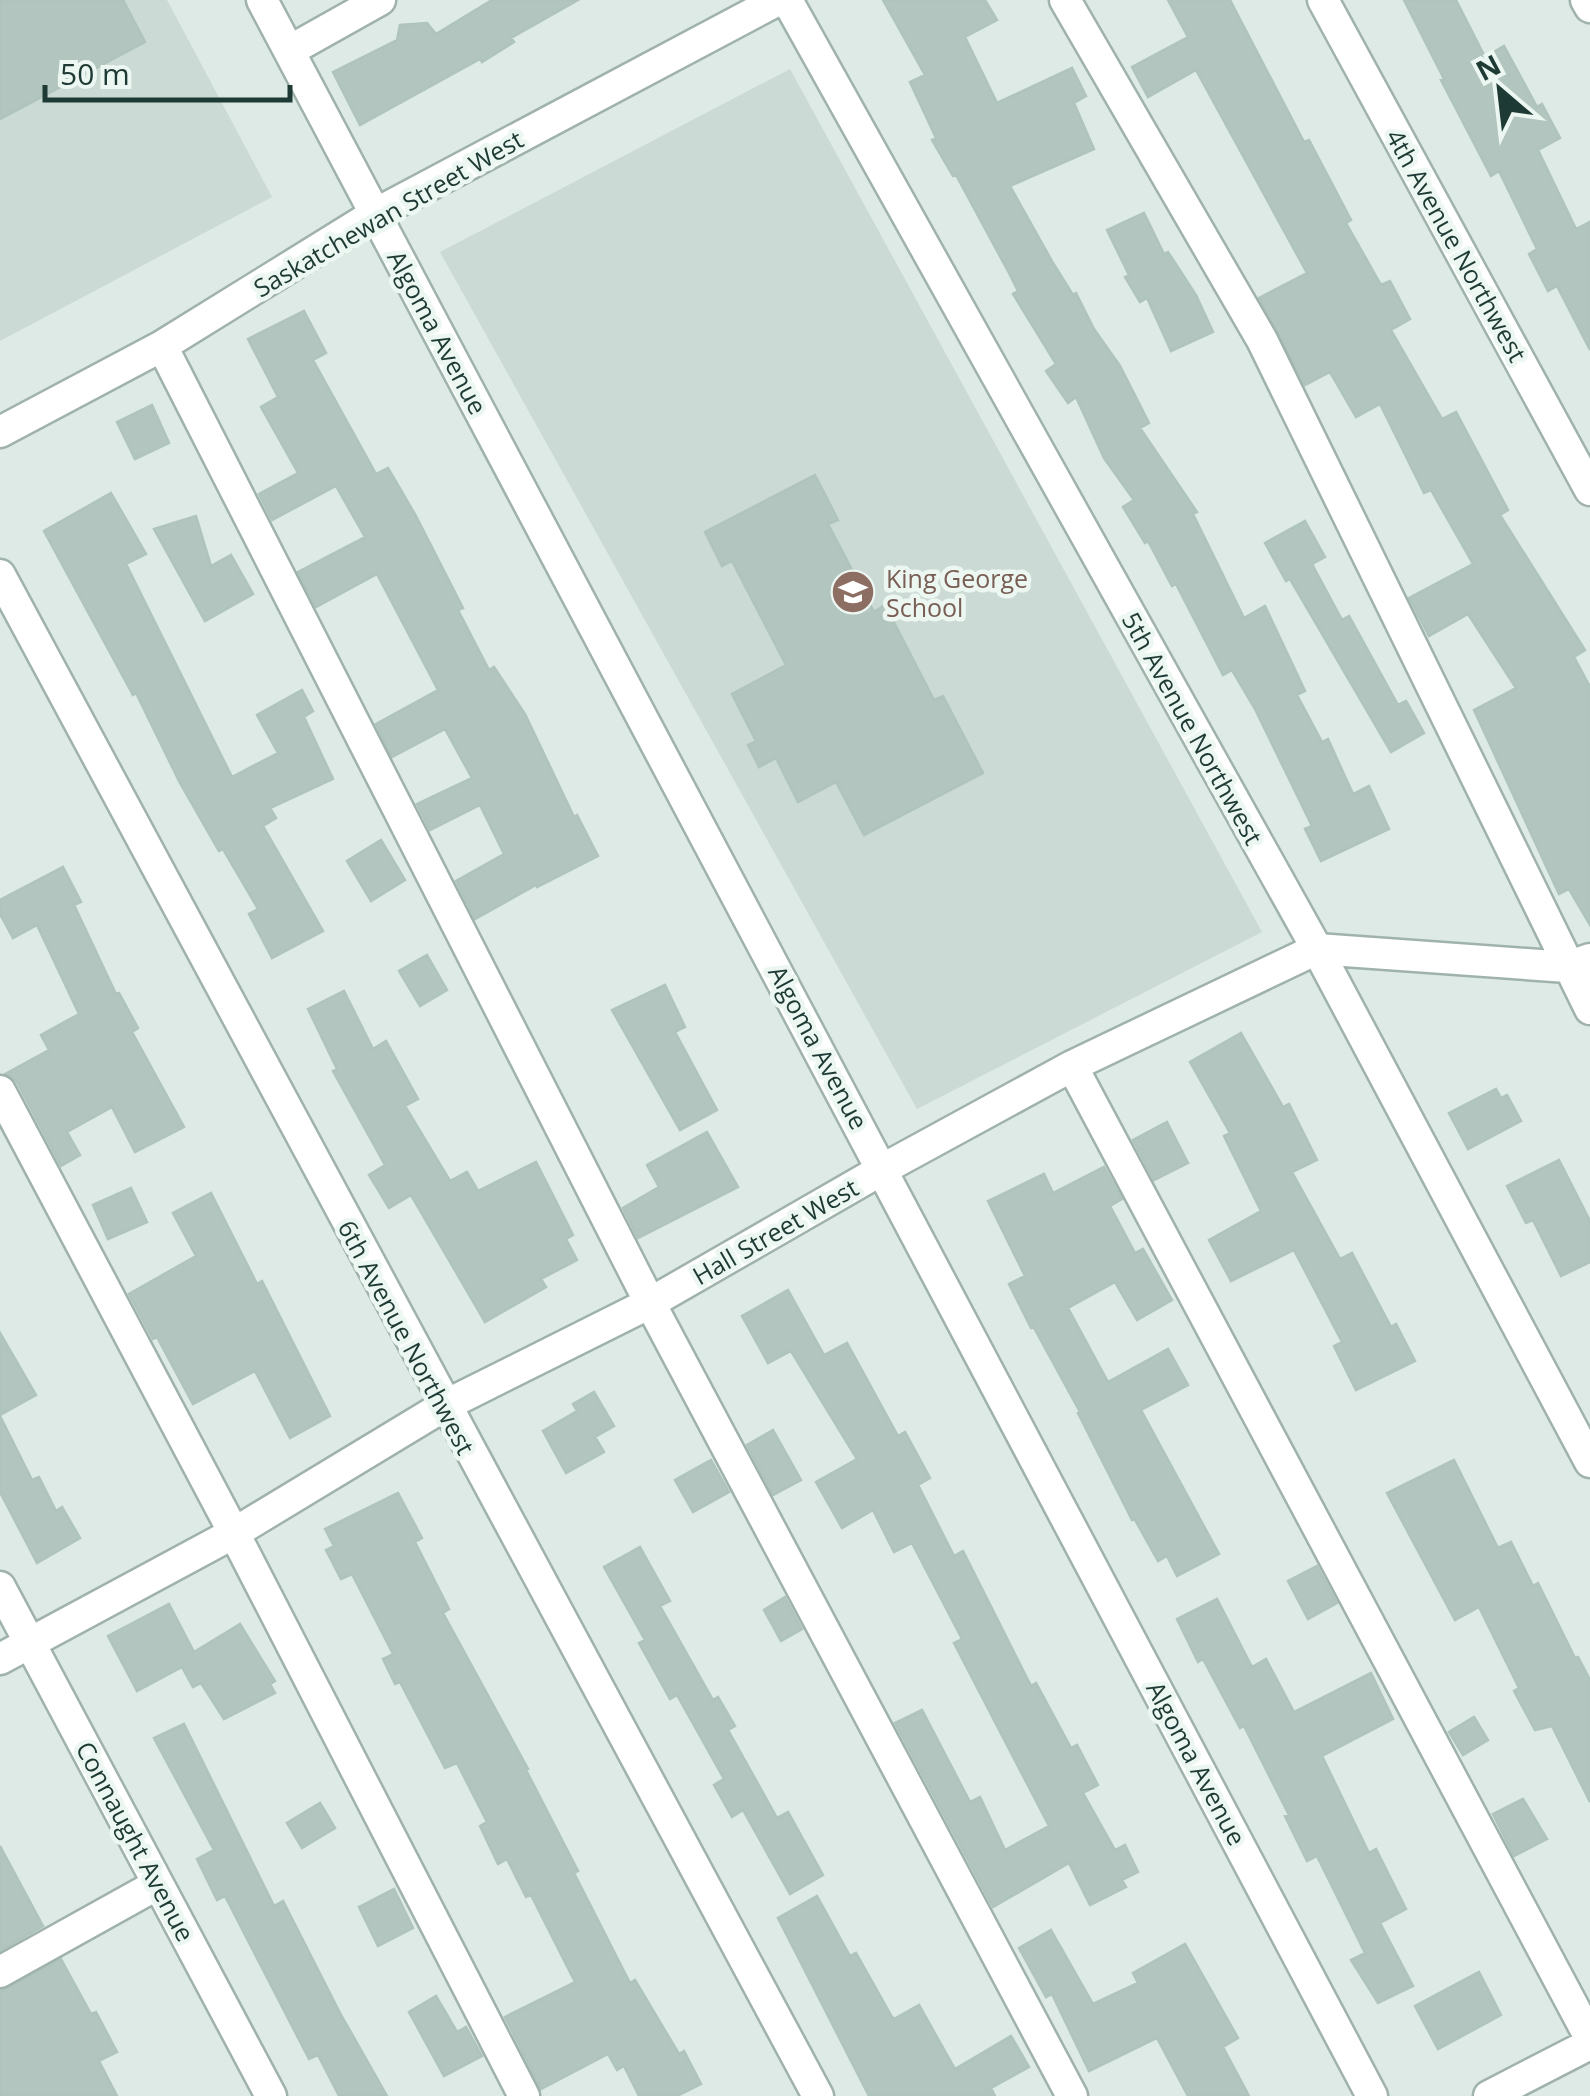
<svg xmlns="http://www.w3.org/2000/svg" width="1590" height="2096" viewBox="0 0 1590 2096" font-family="'Open Sans',sans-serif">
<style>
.built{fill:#cbdad4}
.building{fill:#b2c5be;stroke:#afc4bc;stroke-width:2.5}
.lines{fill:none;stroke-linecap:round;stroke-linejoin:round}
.minor-casing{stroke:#a0b2ac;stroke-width:35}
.minor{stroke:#fff;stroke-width:30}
.labels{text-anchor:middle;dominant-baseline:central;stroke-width:9;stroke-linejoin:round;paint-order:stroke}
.street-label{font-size:25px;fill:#1e3a34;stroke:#edf7f2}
.education-label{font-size:25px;fill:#785e54;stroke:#edf7f2;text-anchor:start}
</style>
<rect width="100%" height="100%" fill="#ddeae5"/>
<path class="built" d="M 0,0 L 167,0 L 272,197 L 0,341 Z
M 790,69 L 1262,932 L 917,1109 L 440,252 Z"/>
<path class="building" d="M 0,0 L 123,0 L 145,42 L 0,119 Z
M 492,0 L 578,0 L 511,38 L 514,42 L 482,62 L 480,59 L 360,125 L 333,72 L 397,40 L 400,25 L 427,23 L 436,34 Z
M 883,0 L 985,0 L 997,20 L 965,37 L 997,103 L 1072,68 L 1086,96 L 1074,103 L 1094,149 L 1010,186 L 1053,263 L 1073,295 L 1076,293 L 1094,329 L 1120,366 L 1149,423 L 1140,428 L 1197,512 L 1193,514 L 1244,618 L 1265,606 L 1305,691 L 1297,695 L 1322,742 L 1328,739 L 1353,794 L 1369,786 L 1389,829 L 1321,861 L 1305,829 L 1312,826 L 1255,709 L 1232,670 L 1223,675 L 1176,584 L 1172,586 L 1148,541 L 1145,543 L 1123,507 L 1134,500 L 1104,458 L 1076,397 L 1068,403 L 1046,371 L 1056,364 L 1013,294 L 1018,291 L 1009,273 L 956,175 L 953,176 L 932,140 L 936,138 L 910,82 L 925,75 Z
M 1168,0 L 1230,0 L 1304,142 L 1309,140 L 1328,176 L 1351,220 L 1346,223 L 1381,285 L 1390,281 L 1410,319 L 1391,330 L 1442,419 L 1456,412 L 1508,510 L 1500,515 L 1585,650 L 1574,657 L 1590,687 L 1590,925 L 1569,889 L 1559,894 L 1474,710 L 1516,688 L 1468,614 L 1429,636 L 1409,598 L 1473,564 L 1431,490 L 1424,493 L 1380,404 L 1356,417 L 1330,372 L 1305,385 L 1259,298 L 1307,273 L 1196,70 L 1148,97 L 1132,67 L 1188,37 Z
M 1404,0 L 1456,0 L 1485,57 L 1504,46 L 1537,107 L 1542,104 L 1560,138 L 1538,150 L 1576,229 L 1590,222 L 1590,350 L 1557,286 L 1548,291 L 1529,254 L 1537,249 L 1499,171 L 1491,176 L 1441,80 L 1444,79 Z
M 1144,213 L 1164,254 L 1168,252 L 1196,295 L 1213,332 L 1171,351 L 1147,298 L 1140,302 L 1125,277 L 1129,275 L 1107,230 Z
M 304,311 L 326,353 L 313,360 L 376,474 L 388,468 L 416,516 L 463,608 L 458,610 L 489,670 L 494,667 L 525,714 L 574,817 L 577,815 L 598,856 L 537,887 L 536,885 L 475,919 L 456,881 L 504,854 L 480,805 L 430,830 L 417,804 L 472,778 L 445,729 L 392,757 L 376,724 L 438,690 L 377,574 L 316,607 L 298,572 L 365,537 L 336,486 L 272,520 L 259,494 L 298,473 L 261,407 L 278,397 L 248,339 Z
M 152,405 L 169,443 L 135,459 L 117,422 Z
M 815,475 L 838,520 L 828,524 L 874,612 L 885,605 L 934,700 L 943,696 L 983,773 L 864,835 L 836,782 L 798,802 L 776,758 L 759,767 L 748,745 L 756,741 L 732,694 L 786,665 L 732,561 L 722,566 L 705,532 Z
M 111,493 L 146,554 L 126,564 L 232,777 L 278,753 L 257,715 L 302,690 L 313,711 L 304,717 L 333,779 L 270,808 L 276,818 L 263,826 L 323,931 L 272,958 L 249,914 L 258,909 L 223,849 L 219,851 L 180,783 L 136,693 L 133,695 L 44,531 Z
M 196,516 L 211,566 L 231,555 L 253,594 L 205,621 L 154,529 Z
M 1305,521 L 1325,557 L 1312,564 L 1342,620 L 1349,616 L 1398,705 L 1406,701 L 1424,733 L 1391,752 L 1290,579 L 1286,581 L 1265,543 Z
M 381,840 L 405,880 L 371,901 L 347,861 Z
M 63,867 L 81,902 L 74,905 L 116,994 L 119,993 L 138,1028 L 132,1032 L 184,1127 L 135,1152 L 112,1107 L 67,1132 L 80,1155 L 61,1166 L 17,1082 L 5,1074 L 49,1050 L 41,1035 L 79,1014 L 37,925 L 13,938 L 0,914 L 0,900 Z
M 427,955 L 447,990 L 420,1006 L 399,971 Z
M 665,985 L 685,1027 L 675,1032 L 717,1110 L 680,1130 L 612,1010 Z
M 344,991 L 373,1049 L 386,1041 L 418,1099 L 405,1106 L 450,1181 L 467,1172 L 478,1191 L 536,1162 L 573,1235 L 566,1239 L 577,1260 L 541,1279 L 546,1287 L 485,1322 L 411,1195 L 389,1208 L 369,1175 L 385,1165 L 333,1071 L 337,1069 L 308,1009 Z
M 1241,1033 L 1283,1107 L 1289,1104 L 1317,1160 L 1292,1172 L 1340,1259 L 1352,1253 L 1391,1327 L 1396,1324 L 1415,1361 L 1356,1390 L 1334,1346 L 1342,1342 L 1294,1250 L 1231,1281 L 1209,1240 L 1261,1211 L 1224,1136 L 1230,1133 L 1190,1062 Z
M 1496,1089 L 1501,1098 L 1507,1095 L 1521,1121 L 1468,1149 L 1449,1113 Z
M 1167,1122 L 1188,1163 L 1154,1180 L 1133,1140 Z
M 707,1132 L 738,1187 L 638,1238 L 623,1208 L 659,1187 L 647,1165 Z
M 1559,1160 L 1590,1221 L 1590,1262 L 1561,1276 L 1533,1220 L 1526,1223 L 1507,1186 Z
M 1104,1167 L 1122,1199 L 1110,1206 L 1135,1253 L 1143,1249 L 1172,1300 L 1137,1320 L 1115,1282 L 1068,1308 L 1108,1382 L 1168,1349 L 1188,1385 L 1141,1410 L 1219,1554 L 1177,1576 L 1167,1556 L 1158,1561 L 1134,1518 L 1132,1520 L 1078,1413 L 1080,1412 L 1033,1326 L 1031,1328 L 1009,1284 L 1025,1276 L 988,1201 L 1044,1174 L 1053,1193 Z
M 131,1188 L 147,1222 L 108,1239 L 93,1205 Z
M 211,1193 L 257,1284 L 262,1281 L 330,1416 L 290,1438 L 255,1371 L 193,1404 L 157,1337 L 153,1339 L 129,1294 L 196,1256 L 173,1213 Z
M 788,1290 L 824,1355 L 847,1343 L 898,1436 L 905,1432 L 930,1478 L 918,1485 L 954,1556 L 963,1551 L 1031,1686 L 1036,1683 L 1071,1748 L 1077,1745 L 1098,1785 L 1083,1793 L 1115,1850 L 1125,1845 L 1138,1872 L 1122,1880 L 1126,1887 L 1090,1905 L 1069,1863 L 993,1907 L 895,1723 L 922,1710 L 970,1802 L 980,1797 L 1005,1850 L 1049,1826 L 954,1643 L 962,1639 L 912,1543 L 894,1552 L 873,1510 L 842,1528 L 816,1482 L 857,1459 L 791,1351 L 768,1363 L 742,1316 Z
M 0,1333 L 36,1395 L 0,1415 Z
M 594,1392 L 614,1426 L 595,1437 L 604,1452 L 566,1473 L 543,1431 L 577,1411 L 573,1404 Z
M 0,1416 L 32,1480 L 39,1477 L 56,1511 L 62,1507 L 80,1538 L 37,1563 L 0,1492 Z
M 773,1430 L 801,1480 L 773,1495 L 747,1445 Z
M 711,1460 L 729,1492 L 693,1512 L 675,1480 Z
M 1454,1460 L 1498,1548 L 1511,1542 L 1533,1586 L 1538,1583 L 1575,1658 L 1578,1657 L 1590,1680 L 1590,1802 L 1552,1726 L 1535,1730 L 1514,1691 L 1519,1688 L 1479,1607 L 1455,1620 L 1387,1493 Z
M 398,1493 L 422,1538 L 415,1542 L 449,1609 L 443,1613 L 528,1769 L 526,1770 L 578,1871 L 574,1873 L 630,1983 L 635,1980 L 679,2054 L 684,2051 L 701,2084 L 677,2096 L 639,2096 L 624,2066 L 617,2070 L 608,2054 L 541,2089 L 505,2017 L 575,1982 L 531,1895 L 526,1897 L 507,1859 L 498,1864 L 480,1826 L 487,1822 L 457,1763 L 445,1768 L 400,1682 L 395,1684 L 383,1659 L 393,1654 L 352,1574 L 341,1579 L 326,1550 L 334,1546 L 325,1529 Z
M 640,1547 L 670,1601 L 660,1606 L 713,1700 L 718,1697 L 735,1726 L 728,1730 L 777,1818 L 788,1812 L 823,1875 L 790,1894 L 743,1810 L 732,1817 L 714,1785 L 724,1779 L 677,1695 L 670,1699 L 639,1643 L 645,1640 L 604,1567 Z
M 1317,1566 L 1337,1603 L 1308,1619 L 1288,1581 Z
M 785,1597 L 802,1629 L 781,1641 L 764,1610 Z
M 1217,1599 L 1252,1667 L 1266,1659 L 1294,1712 L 1371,1673 L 1393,1719 L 1322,1756 L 1369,1853 L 1376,1849 L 1406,1909 L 1380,1923 L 1413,1986 L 1378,2003 L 1351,1960 L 1365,1953 L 1317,1856 L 1307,1861 L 1285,1816 L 1289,1815 L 1244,1726 L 1240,1728 L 1203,1659 L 1198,1662 L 1177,1619 Z
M 169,1604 L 194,1652 L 240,1624 L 275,1681 L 270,1684 L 275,1693 L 224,1719 L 201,1683 L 193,1687 L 182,1667 L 137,1691 L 108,1636 Z
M 1474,1717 L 1488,1740 L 1463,1755 L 1449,1732 Z
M 184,1724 L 274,1906 L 283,1901 L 340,2013 L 387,2096 L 339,2096 L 318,2055 L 309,2059 L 225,1896 L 217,1900 L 197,1859 L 214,1850 L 154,1738 Z
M 1523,1799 L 1547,1839 L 1514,1856 L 1493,1814 Z
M 320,1803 L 335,1828 L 302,1848 L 287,1823 Z
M 0,1846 L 43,1926 L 0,1951 Z
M 394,1889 L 413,1928 L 378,1946 L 359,1907 Z
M 817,1896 L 850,1956 L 856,1953 L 892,2017 L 894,2019 L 919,2005 L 955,2069 L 1011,2036 L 1029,2067 L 991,2088 L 995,2096 L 869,2096 L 778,1918 Z
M 1051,1930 L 1093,2004 L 1138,1983 L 1133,1973 L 1185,1944 L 1238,2038 L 1223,2047 L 1249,2096 L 1188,2096 L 1157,2038 L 1089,2071 L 1052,1994 L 1046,1997 L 1019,1948 Z
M 61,1959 L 91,2014 L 96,2012 L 117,2052 L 99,2061 L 117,2096 L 0,2096 L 0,1991 Z
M 1479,1972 L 1501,2015 L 1438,2049 L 1415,2006 Z
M 436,1996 L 457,2032 L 466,2027 L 482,2056 L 444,2076 L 409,2012 Z"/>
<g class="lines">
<g class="minor-casing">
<path id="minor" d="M 262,0 L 1372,2096
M 787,0 L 1317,949 L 1590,1462
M 1065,0 L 1262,340 L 1590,1009
M 1323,0 L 1590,490
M 1586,0 L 1590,7
M 289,51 L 380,0
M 162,346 L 650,1303 L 1072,2096
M 0,432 L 162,346 L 375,214 L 778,0
M 0,575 L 818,2096
M 1072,1066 L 1590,2038
M 0,1091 L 234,1533 L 524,2096
M 0,1587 L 271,2096
M 0,1659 L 234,1533 L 444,1406 L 650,1303 L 883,1169 L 1072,1066 L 1317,949 L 1567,967 L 1590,959
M 0,1972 L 158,1884
M 1489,2096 L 1590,2044"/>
</g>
<use href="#minor" class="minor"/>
</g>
<defs>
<g id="school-disc" transform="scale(2.25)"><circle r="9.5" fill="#8d6e63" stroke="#edf7f2"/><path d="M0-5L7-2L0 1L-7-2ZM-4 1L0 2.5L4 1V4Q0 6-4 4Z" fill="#fff"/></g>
</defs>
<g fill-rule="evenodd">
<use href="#school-disc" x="853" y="592"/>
</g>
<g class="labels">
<g class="street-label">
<text transform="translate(388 213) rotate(-30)">Saskatchewan Street West</text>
<text transform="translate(1457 245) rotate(61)">4th Avenue Northwest</text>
<text transform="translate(438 332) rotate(62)">Algoma Avenue</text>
<text transform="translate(1193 728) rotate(61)">5th Avenue Northwest</text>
<text transform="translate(819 1047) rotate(62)">Algoma Avenue</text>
<text transform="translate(775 1231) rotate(-30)">Hall Street West</text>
<text transform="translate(407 1337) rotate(62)">6th Avenue Northwest</text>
<text transform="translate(1197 1763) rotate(62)">Algoma Avenue</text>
<text transform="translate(136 1841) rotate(62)">Connaught Avenue</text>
</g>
<g class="education-label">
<text x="886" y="578">King George<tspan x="886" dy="29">School</tspan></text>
</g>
</g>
<g transform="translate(1500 90) rotate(332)" stroke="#edf7f2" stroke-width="8" paint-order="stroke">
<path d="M0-8L18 38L0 25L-18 38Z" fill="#1e3a34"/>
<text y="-15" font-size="28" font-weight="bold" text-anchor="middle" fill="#1e3a34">N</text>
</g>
<path d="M45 85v15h245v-15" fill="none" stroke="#1e3a34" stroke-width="5"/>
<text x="60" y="85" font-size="30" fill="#1e3a34" stroke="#edf7f2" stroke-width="8" paint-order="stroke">50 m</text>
</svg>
